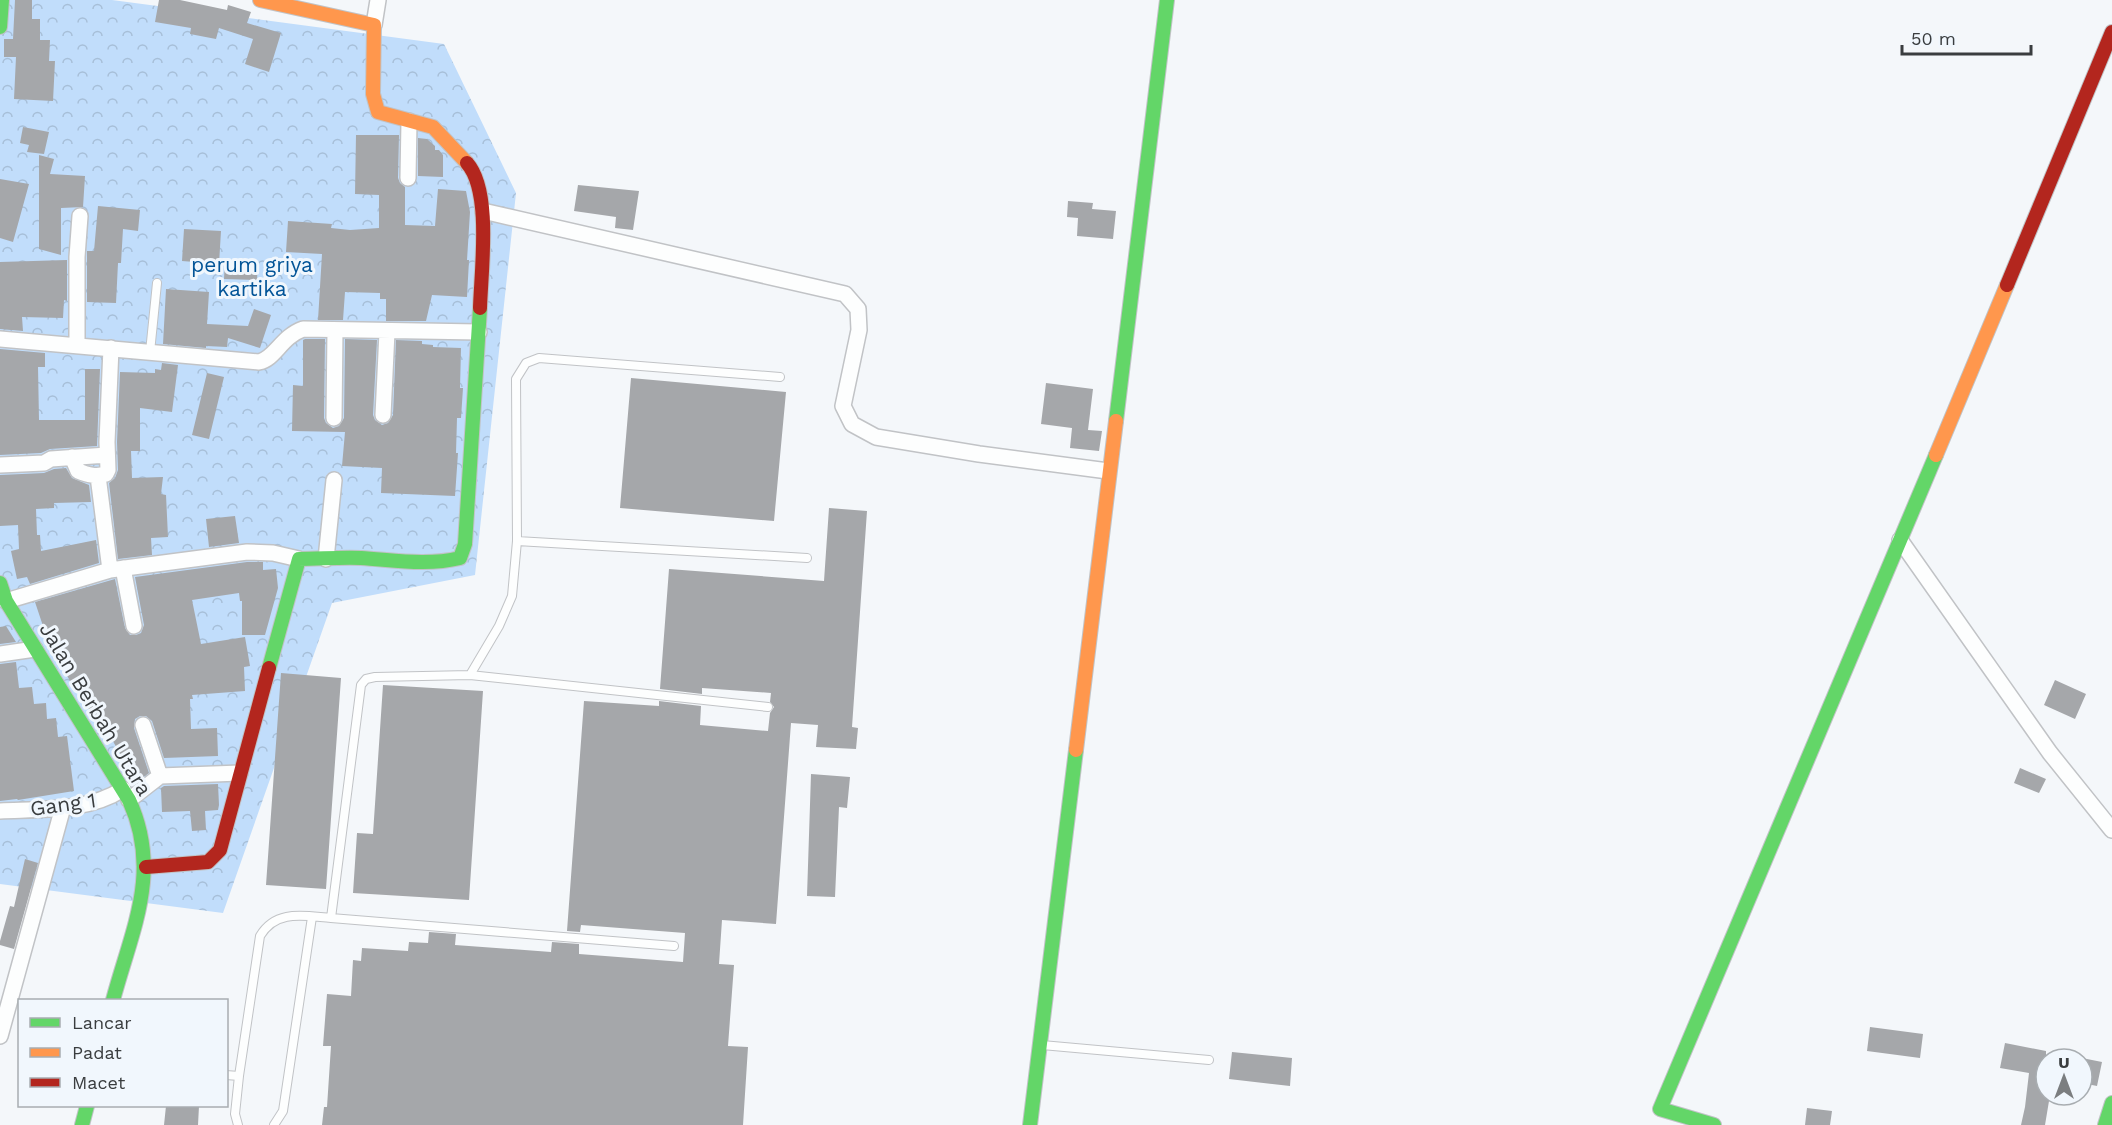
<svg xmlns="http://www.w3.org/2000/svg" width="2112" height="1125" viewBox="0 0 2112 1125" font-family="'Work Sans',sans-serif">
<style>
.park{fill:url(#park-crowns)}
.building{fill:#a5a7aa}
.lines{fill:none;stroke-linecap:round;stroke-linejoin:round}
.lane-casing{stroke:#c1c3c6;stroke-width:10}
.street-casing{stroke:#c1c3c6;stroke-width:18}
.fast-casing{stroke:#c1c3c6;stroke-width:16}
.slow-casing{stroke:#c1c3c6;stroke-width:16}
.jam-casing{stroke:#c1c3c6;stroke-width:16}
.lane{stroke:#fdfefe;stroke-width:8}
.street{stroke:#fdfefe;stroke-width:15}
.fast{stroke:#63d668;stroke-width:14}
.slow{stroke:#ff974d;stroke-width:14}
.jam{stroke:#b3261e;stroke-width:14}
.labels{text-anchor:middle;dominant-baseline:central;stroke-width:6;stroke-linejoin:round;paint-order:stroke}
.park-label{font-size:21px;fill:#035497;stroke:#f1f7fd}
.street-label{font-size:21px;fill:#3a3d3f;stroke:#f1f7fd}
</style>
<defs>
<pattern id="park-crowns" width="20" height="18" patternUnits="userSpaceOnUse" patternTransform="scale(1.5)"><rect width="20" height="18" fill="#c1ddfb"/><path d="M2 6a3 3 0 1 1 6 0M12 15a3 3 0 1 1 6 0" fill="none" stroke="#a7bfd8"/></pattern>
</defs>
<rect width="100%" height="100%" fill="#f4f7fa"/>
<path class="park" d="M 0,0 L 112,0 L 444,44 L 516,193 L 475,575 L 332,603 L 223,913 L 0,884 Z"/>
<path class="building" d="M 15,0 L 32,0 L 32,19 L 40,19 L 40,40 L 50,40 L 49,61 L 55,61 L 53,101 L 14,99 L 16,57 L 4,57 L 4,39 L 13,39 Z
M 159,0 L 180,0 L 227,10 L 228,5 L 251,12 L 247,23 L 281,33 L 269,72 L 245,64 L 253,39 L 219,28 L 216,39 L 190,34 L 191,28 L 155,22 Z
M 23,127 L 49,132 L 44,154 L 27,152 L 29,145 L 20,143 Z
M 356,135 L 399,135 L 398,178 L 400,183 L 405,187 L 405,225 L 435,226 L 438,189 L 466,191 L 470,212 L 467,260 L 469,260 L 467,297 L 432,295 L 426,321 L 386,321 L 386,299 L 380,299 L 380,293 L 345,292 L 343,320 L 318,320 L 322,254 L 286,252 L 288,221 L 332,224 L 331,228 L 350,230 L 379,228 L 379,195 L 355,194 Z
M 418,138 L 427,139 L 435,146 L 435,150 L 439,150 L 443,155 L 443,177 L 418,176 Z
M 39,155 L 54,159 L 50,174 L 85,176 L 83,207 L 61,208 L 61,255 L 39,249 Z
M 0,179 L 29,184 L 13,242 L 0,238 Z
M 578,185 L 639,191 L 633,230 L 615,228 L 616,217 L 574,211 Z
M 1068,201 L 1093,203 L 1092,209 L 1116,211 L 1113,239 L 1077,236 L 1078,218 L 1067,217 Z
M 98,206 L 140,210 L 138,231 L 123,229 L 121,263 L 118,263 L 116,303 L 87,302 L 87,251 L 94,251 Z
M 184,229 L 221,231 L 219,264 L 182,261 Z
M 67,260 L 67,301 L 64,300 L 63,318 L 22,317 L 23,331 L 0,329 L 0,262 Z
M 225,260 L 258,261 L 257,280 L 224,279 Z
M 166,289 L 209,292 L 207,324 L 248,326 L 254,309 L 271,315 L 260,348 L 228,338 L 227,347 L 206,346 L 206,348 L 163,344 Z
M 305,339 L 325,339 L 324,418 L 326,423 L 333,428 L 339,426 L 344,418 L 345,339 L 377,340 L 373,415 L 375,420 L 382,425 L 388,423 L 393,415 L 396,340 L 422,341 L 422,344 L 433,345 L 433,347 L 461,348 L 460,388 L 463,388 L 461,418 L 457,418 L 456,453 L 458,453 L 455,496 L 381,493 L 382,468 L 342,466 L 345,432 L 292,431 L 293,385 L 303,386 L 303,340 Z
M 0,349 L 45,353 L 45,367 L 38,367 L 39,420 L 85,420 L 85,369 L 100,369 L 97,446 L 50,449 L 41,453 L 0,455 Z
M 162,363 L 178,365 L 172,412 L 140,408 L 140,451 L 131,451 L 132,478 L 163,477 L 161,494 L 166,495 L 168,537 L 151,538 L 152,555 L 118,559 L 109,483 L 115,478 L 118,470 L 117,442 L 120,372 L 155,373 L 155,369 L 161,370 Z
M 207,373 L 224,377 L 209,439 L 192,435 Z
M 631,378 L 786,392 L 774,521 L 620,508 Z
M 1046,383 L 1093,389 L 1088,430 L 1102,431 L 1099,451 L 1070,448 L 1072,428 L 1041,424 Z
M 66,468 L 72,478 L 89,485 L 91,502 L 54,503 L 54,508 L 36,509 L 37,535 L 40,535 L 41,551 L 96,540 L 99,563 L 30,584 L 27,577 L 17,579 L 11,551 L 19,549 L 18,525 L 0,526 L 0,475 L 44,473 L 54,469 Z
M 829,508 L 867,511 L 852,727 L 858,728 L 856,749 L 816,747 L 818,725 L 791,723 L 776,924 L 722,920 L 719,964 L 734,965 L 728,1046 L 748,1047 L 743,1125 L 322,1125 L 324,1107 L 327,1107 L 331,1046 L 323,1046 L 327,994 L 351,996 L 353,960 L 361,961 L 362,948 L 408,951 L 409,942 L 428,943 L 429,932 L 456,934 L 455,945 L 551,952 L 552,942 L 579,944 L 579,954 L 683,962 L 685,933 L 581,925 L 580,932 L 567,931 L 584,701 L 659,706 L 659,701 L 701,706 L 700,725 L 768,731 L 770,713 L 774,707 L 770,702 L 771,693 L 702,688 L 702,694 L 660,689 L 669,569 L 824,581 Z
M 235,516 L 239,543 L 209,547 L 206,519 Z
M 247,562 L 263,562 L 263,570 L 276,569 L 278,588 L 265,635 L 242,635 L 242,601 L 240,601 L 239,593 L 192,600 L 201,644 L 245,637 L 250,666 L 244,667 L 245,691 L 192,695 L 193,699 L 190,699 L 191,729 L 217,728 L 218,756 L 164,758 L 152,721 L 146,716 L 140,716 L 135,719 L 134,728 L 149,773 L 134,784 L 122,762 L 124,761 L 104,725 L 99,727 L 89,710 L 79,687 L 75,689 L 55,656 L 45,632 L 35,602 L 115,579 L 125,628 L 130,635 L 136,635 L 141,633 L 144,625 L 135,577 Z
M 6,626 L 16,642 L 0,644 L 0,627 Z
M 16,662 L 19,688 L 32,687 L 34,704 L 46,703 L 47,719 L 56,718 L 58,737 L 67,736 L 74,791 L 18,800 L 17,799 L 0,801 L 0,664 Z
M 281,673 L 341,678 L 326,889 L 266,885 Z
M 2055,680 L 2086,694 L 2075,719 L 2044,705 Z
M 383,685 L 483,691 L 469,900 L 353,893 L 357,833 L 373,834 Z
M 2020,768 L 2046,779 L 2039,793 L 2014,783 Z
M 811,774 L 850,777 L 847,808 L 839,807 L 835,897 L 807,896 Z
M 218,784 L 219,805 L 218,810 L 205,811 L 206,830 L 192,831 L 190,811 L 162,812 L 161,788 L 164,786 Z
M 25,859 L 38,863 L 14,949 L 0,945 L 0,941 L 10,906 L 14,907 Z
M 1870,1027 L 1923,1034 L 1920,1058 L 1867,1051 Z
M 2005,1043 L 2046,1051 L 2046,1095 L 2050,1095 L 2045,1125 L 2021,1125 L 2025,1107 L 2029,1073 L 2000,1068 Z
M 1232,1052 L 1292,1058 L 1290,1086 L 1229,1079 Z
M 2082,1058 L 2102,1062 L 2097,1086 L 2082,1083 Z
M 166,1106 L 199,1106 L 198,1125 L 164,1125 Z
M 1807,1108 L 1832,1111 L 1830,1125 L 1805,1125 Z"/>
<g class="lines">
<g class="lane-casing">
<path id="lane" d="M 150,352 L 157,283
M 517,541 L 807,558
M 470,675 L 499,626 L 512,596 L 517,541 L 516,379 L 526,363 L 539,358 L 780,377
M 674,946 L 331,918 L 361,685 L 366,679 L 375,677 L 470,675 L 768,707
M 1042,1045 L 1209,1060
M 226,1075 L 239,1076 L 260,936 C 276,909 304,916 331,918
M 238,1125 L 235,1114 L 239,1076
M 274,1125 L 283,1111 L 312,917"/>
</g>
<g class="street-casing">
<path id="street" d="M 374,25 L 378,0
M 408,178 L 409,121
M 483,211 L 845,294 L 858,309 L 859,330 L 843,406 L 852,424 L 876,437 L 979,454 L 1108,471
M 0,339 L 259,362 C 275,359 281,337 303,329 L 479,332
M 77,345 L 77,257 L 80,216
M 383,415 L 387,332
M 334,418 L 335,330
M 72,457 L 78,471 C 88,475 96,477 106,474 L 108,470 L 107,442 L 111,348
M 0,465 L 44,463 L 51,459 L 107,455
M 98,476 L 110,570
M 1900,540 L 2050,753 L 2112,830
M 326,559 L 334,480
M 123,568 L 134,626
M 6,601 L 110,570 L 247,552 L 273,553 L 299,559
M 0,654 L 35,649
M 143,725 L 160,776
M 129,800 L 160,776 L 240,773
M 0,811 C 40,809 88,812 123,789
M 0,1036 L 63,807"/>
</g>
<g class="fast-casing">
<path id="fast" d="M 0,27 L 2,0
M 1116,421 L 1167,0
M 0,583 L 6,601 L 129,800 C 162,872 132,929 113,1000
M 269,668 L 299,559 C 320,559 340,557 361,558 C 394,560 427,566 460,558 L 465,544 L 480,308
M 82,1125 L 87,1106
M 1030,1125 L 1076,750
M 1714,1125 L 1660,1109 L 1936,455
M 2105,1125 L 2112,1103"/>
</g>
<g class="slow-casing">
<path id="slow" d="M 260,0 L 374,25 L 373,94 L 378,112 L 433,127 L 467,163
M 1936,455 L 2007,285
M 1076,750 L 1116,421"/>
</g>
<g class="jam-casing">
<path id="jam" d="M 467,163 C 492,191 481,271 480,308
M 2007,285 L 2112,32
M 146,867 L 208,862 L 220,850 L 269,668"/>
</g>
<use href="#lane" class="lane"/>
<use href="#street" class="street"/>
<use href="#fast" class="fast"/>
<use href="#slow" class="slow"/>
<use href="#jam" class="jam"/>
</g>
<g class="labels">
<g class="park-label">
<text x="252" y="264">perum griya<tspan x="252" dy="24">kartika</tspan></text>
</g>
<g class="street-label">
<text transform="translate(96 709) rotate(59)">Jalan Berbah Utara</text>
<text transform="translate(63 804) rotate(-8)">Gang 1</text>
</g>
</g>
<rect x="18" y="999" width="210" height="108" fill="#f1f7fd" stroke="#a8adb1" stroke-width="1.5"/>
<rect x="30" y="1018" width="30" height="9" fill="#63d668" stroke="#a8adb1" stroke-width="1.5"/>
<text x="72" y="1029" font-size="18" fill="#3a3d3f">Lancar</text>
<rect x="30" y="1048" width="30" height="9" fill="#ff974d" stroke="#a8adb1" stroke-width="1.5"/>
<text x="72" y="1059" font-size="18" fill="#3a3d3f">Padat</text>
<rect x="30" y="1078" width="30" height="9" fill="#b3261e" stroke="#a8adb1" stroke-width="1.5"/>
<text x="72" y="1089" font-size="18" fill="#3a3d3f">Macet</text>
<g transform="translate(2064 1077)"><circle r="28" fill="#f1f7fd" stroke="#a8adb1" stroke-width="1.5"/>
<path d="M0-4.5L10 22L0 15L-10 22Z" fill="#7b7e80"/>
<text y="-9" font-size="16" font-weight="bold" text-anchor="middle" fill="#3a3d3f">U</text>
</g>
<path d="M1902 45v9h129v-9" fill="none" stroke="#3a3d3f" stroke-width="3"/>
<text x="1911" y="45" font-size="18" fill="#3a3d3f" stroke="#f1f7fd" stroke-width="4.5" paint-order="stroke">50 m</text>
</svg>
